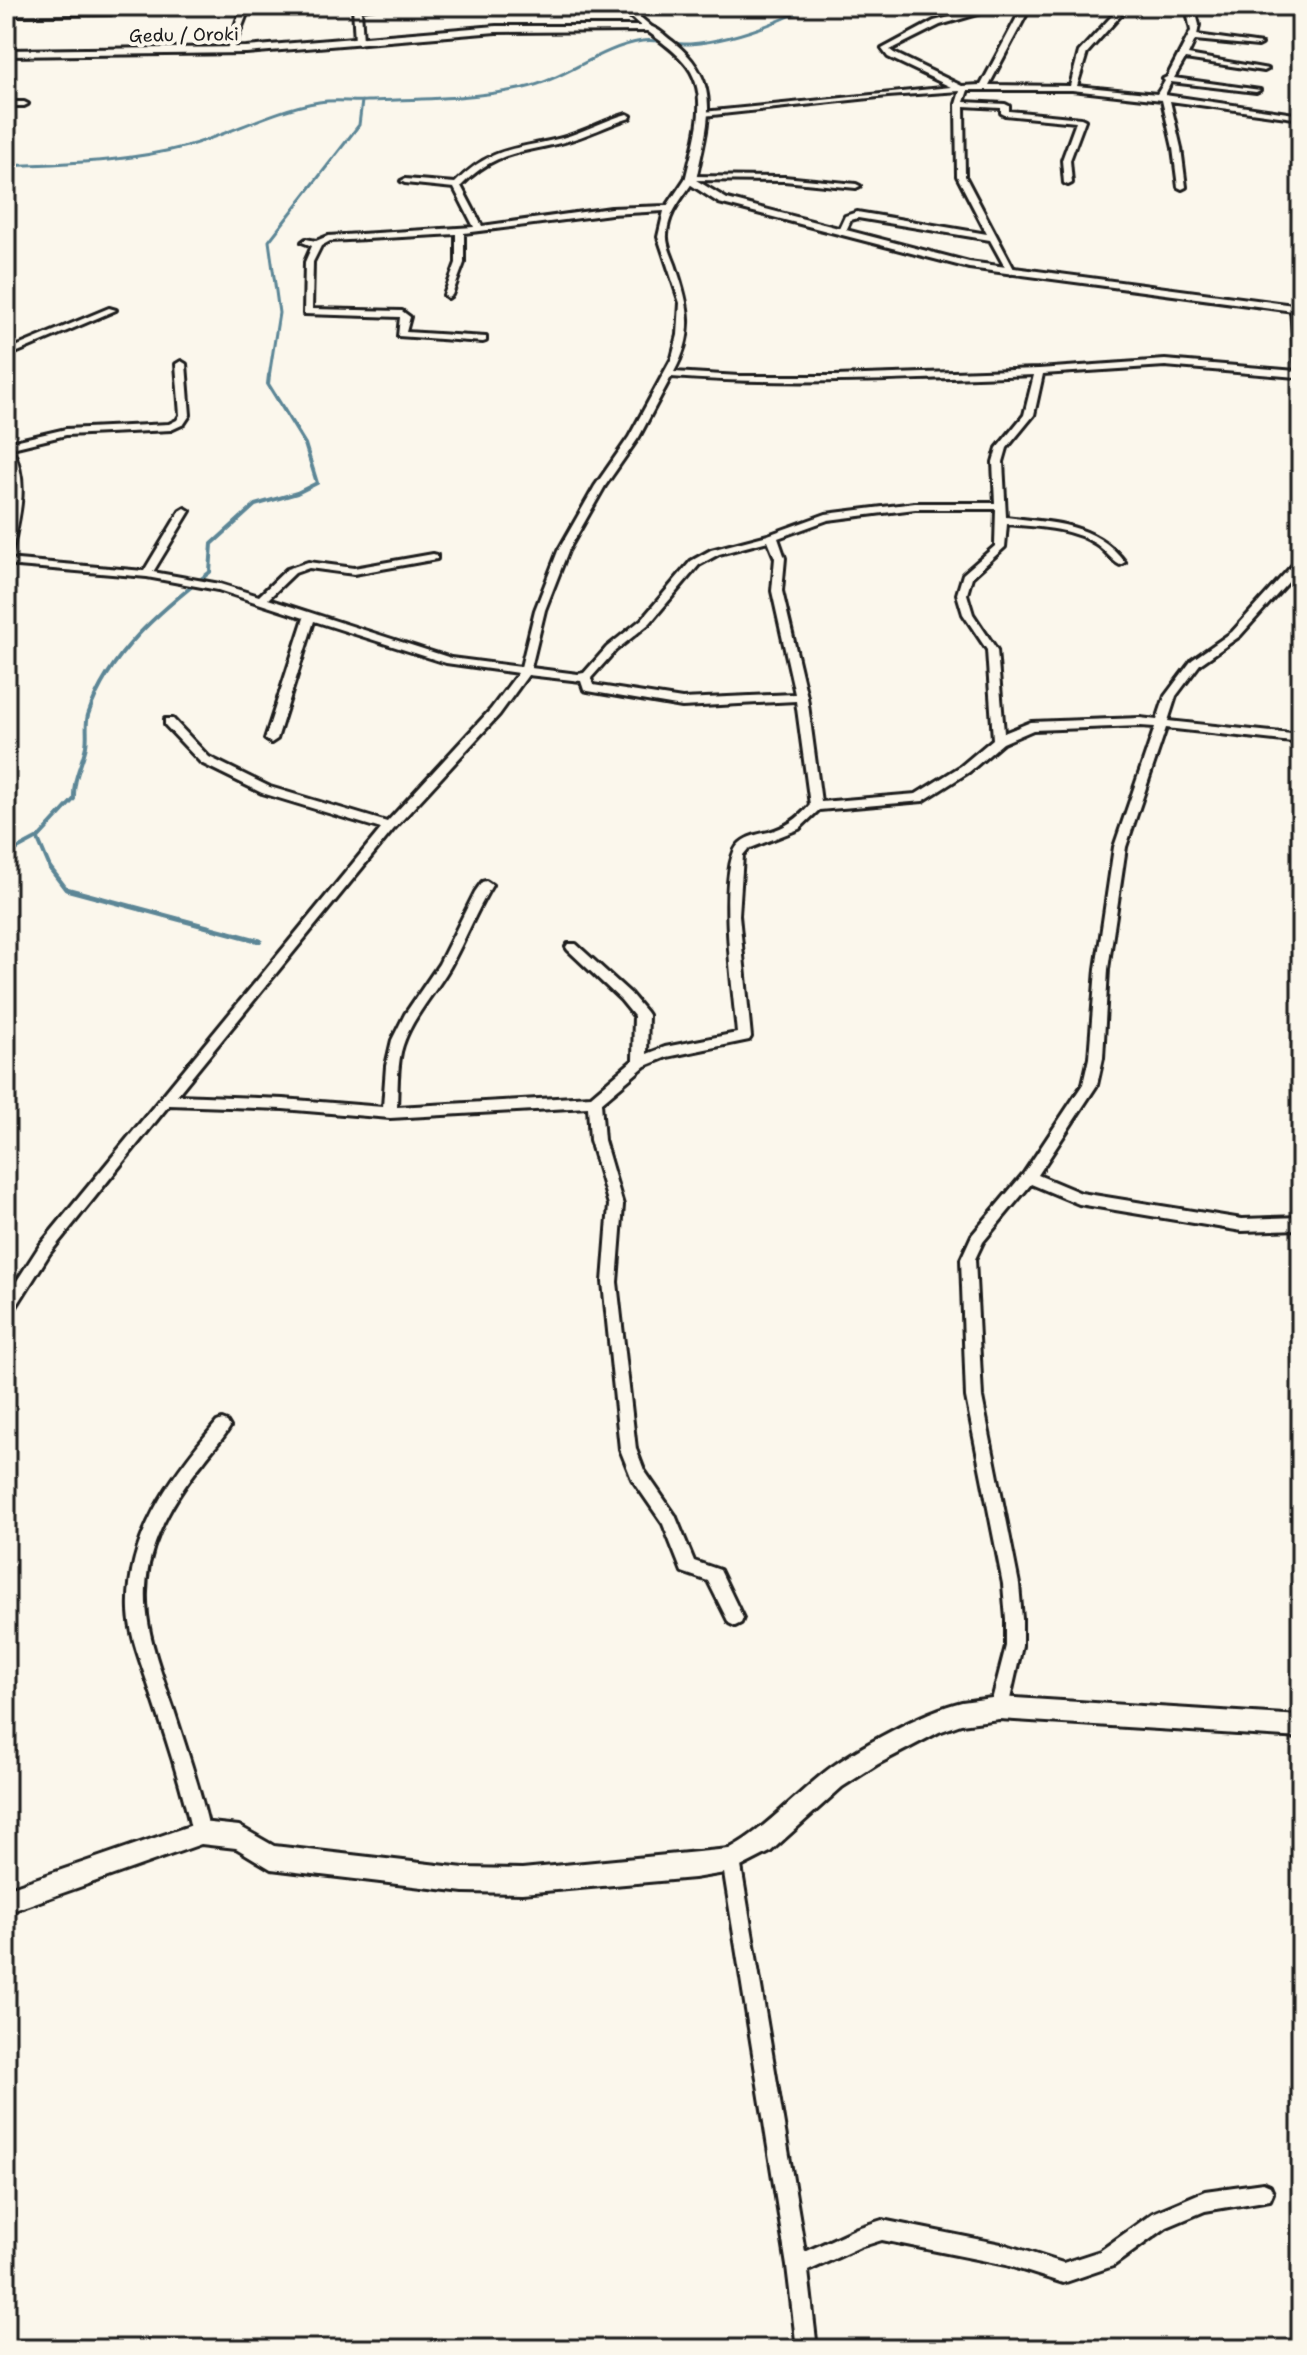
<svg xmlns="http://www.w3.org/2000/svg" width="1307" height="2355" viewBox="0 0 1307 2355" font-family="'Shantell Sans',sans-serif">
<style>
.lines{fill:none;stroke-linecap:round;stroke-linejoin:round}
.stream-far2{stroke:#5c8696;stroke-width:3}
.stream-far1{stroke:#5c8696;stroke-width:4}
.stream{stroke:#5c8696;stroke-width:5}
.minor-casing{stroke:#1c1c1c;stroke-width:6}
.tertiary-casing{stroke:#1c1c1c;stroke-width:6}
.secondary-casing{stroke:#1c1c1c;stroke-width:6}
.minor{fill:#fbf7ec;fill-rule:evenodd}
.tertiary{fill:#fbf7ec;fill-rule:evenodd}
.secondary{fill:#fbf7ec;fill-rule:evenodd}
.labels{text-anchor:middle;dominant-baseline:central;stroke-width:8;stroke-linejoin:round;paint-order:stroke}
.far-street-label{font-size:18px;fill:#1c1c1c;stroke:#fbf7ec}
</style>
<rect width="100%" height="100%" fill="#fbf7ec"/>
<filter id="ink" filterUnits="userSpaceOnUse"><feTurbulence type="fractalNoise" baseFrequency=".0125" numOctaves="2"/><feDisplacementMap in="SourceGraphic" scale="16" xChannelSelector="R" yChannelSelector="G"/><feConvolveMatrix kernelMatrix="1 2 1 2 8 2 1 2 1" color-interpolation-filters="sRGB"/></filter>
<g filter="url(#ink)">
<g class="lines">
<path class="stream-far2" d="M 6,166 C 67,163 128,162 187,146 C 231,134 272,110 319,102 C 335,99 351,102 367,101 C 419,99 473,99 524,88 C 566,79 599,48 642,41 C 658,38 674,45 690,44 C 733,40 773,25 811,6
M 269,377 L 279,313 L 269,241 L 359,125 L 362,101"/>
<path class="stream-far1" d="M 38,839 L 51,870
M 6,855 L 38,838 L 74,799 C 73,778 82,765 86,746 C 88,736 85,725 88,715 C 108,654 161,610 210,572 L 212,544 L 255,505 L 297,493 L 317,483 L 305,444 L 268,384 L 269,375"/>
<path class="stream" d="M 50,868 L 66,889 L 260,941"/>
<g class="minor-casing">
<path id="minor" d="M 242,6 L 250,6 L 233,50 L 226,52 Z
M 353,6 L 383,6 L 361,9 L 363,42 L 359,44 L 355,42 Z
M 993,6 L 1005,6 L 940,25 L 890,50 L 894,53 L 962,86 L 981,85 L 1023,6 L 1031,6 L 989,85 L 1070,86 L 1079,52 L 1121,6 L 1129,6 L 1087,53 L 1077,86 L 1157,94 L 1165,81 L 1163,79 L 1167,77 L 1191,31 L 1186,6 L 1194,6 L 1199,25 L 1197,35 L 1262,44 L 1258,46 L 1195,40 L 1188,55 L 1268,69 L 1264,71 L 1185,59 L 1174,78 L 1260,90 L 1256,92 L 1171,82 L 1165,95 L 1301,115 L 1301,119 L 1170,101 L 1181,148 L 1186,187 L 1182,189 L 1178,187 L 1173,148 L 1162,100 L 1072,90 L 968,90 L 964,102 L 1005,104 L 1009,106 L 1009,111 L 1081,118 L 1085,120 L 1070,160 L 1072,183 L 1068,185 L 1064,183 L 1062,160 L 1076,122 L 1005,115 L 1001,113 L 1001,108 L 964,106 L 965,176 L 1015,271 L 1011,274 L 1007,271 L 990,240 L 858,218 L 851,220 L 845,233 L 838,231 L 845,216 L 857,212 L 987,234 L 957,176 L 956,104 L 960,91 L 888,96 L 703,116 L 699,114 L 703,112 L 951,87 L 888,57 L 882,49 L 934,21 Z
M 114,10 L 111,14 L 6,15 L 6,11 Z
M 6,102 L 24,102 L 28,104 L 24,106 L 6,106 Z
M 627,114 L 631,116 L 630,118 C 608,125 587,136 564,142 C 519,154 496,150 461,186 L 482,226 L 611,208 L 667,206 L 687,176 L 690,176 L 784,177 L 856,184 L 860,186 L 856,188 L 784,181 L 694,180 C 683,198 668,212 667,235 C 666,244 672,256 675,264 C 689,305 696,332 674,372 L 739,376 L 835,376 L 1039,369 L 1165,360 L 1296,371 L 1291,309 L 1295,306 L 1299,309 L 1301,380 L 1296,377 L 1165,366 L 1043,374 L 1034,415 L 1007,448 L 1003,462 L 1006,517 C 1052,523 1095,522 1125,562 L 1120,565 C 1111,560 1105,550 1096,544 C 1070,527 1036,527 1007,524 L 1005,547 L 972,577 L 967,594 L 973,614 L 997,650 L 1004,733 L 1031,722 L 1140,718 L 1157,720 L 1165,696 L 1192,660 L 1232,632 L 1297,560 L 1301,559 L 1301,568 L 1240,636 L 1200,664 L 1176,696 L 1168,721 L 1301,735 L 1301,743 L 1166,728 L 1126,847 L 1108,969 L 1103,1058 L 1097,1085 L 1038,1175 L 1081,1193 L 1242,1219 L 1301,1217 L 1301,1229 L 1242,1231 L 1079,1204 L 1031,1184 L 983,1242 L 975,1259 L 982,1397 L 1019,1584 L 1022,1619 L 1022,1646 L 1008,1708 L 1005,1714 L 999,1716 L 993,1714 L 990,1708 L 1006,1646 L 1006,1619 L 1003,1584 L 966,1397 L 961,1259 L 972,1235 L 1024,1173 L 1083,1084 L 1089,1058 L 1096,969 L 1114,847 L 1155,727 L 1140,726 L 1033,730 L 1003,743 L 969,772 L 923,801 L 819,810 L 799,829 L 748,849 L 743,855 L 739,915 L 751,1037 L 749,1040 L 667,1057 L 645,1066 L 601,1103 L 604,1140 L 623,1205 L 617,1282 L 636,1449 L 644,1470 L 675,1515 L 694,1561 L 720,1570 L 743,1618 L 741,1623 L 735,1626 L 729,1623 L 708,1581 L 682,1572 L 663,1524 L 632,1479 L 620,1449 L 603,1282 L 609,1205 L 590,1140 L 588,1107 L 390,1118 L 283,1109 L 169,1105 L 50,1253 L 11,1315 L 6,1317 L 6,1298 L 40,1245 L 381,829 L 262,793 L 201,763 L 165,725 L 165,719 L 173,719 L 209,757 L 270,787 L 387,822 L 491,709 L 518,673 L 446,663 L 314,621 L 277,739 L 271,743 L 265,739 L 304,618 L 218,590 L 147,577 L 6,565 L 6,559 L 144,571 L 180,511 L 185,508 L 190,511 L 153,572 L 220,584 L 259,596 L 287,569 L 308,562 L 354,568 L 433,554 L 437,555 L 437,559 L 354,574 L 309,568 L 295,573 L 268,599 L 451,658 L 521,667 L 535,610 L 558,551 L 595,486 L 629,437 L 672,358 L 678,335 L 680,303 L 658,237 L 664,211 L 611,214 L 464,233 L 464,263 L 452,295 L 448,298 L 444,295 L 456,263 L 456,234 L 330,241 L 321,246 L 313,262 L 312,309 L 402,311 L 410,317 L 406,332 L 486,337 L 486,341 L 483,342 L 398,336 L 400,317 L 304,314 L 305,262 L 312,246 L 302,242 L 306,239 L 316,241 L 328,236 L 474,227 L 454,188 L 405,183 L 401,181 L 405,179 L 455,183 C 492,146 515,150 562,138 C 584,132 605,120 627,114 ZM 1034,375 L 1024,415 L 997,448 L 993,462 L 995,503 L 915,503 L 826,514 L 768,535 L 711,550 L 691,561 L 642,619 L 607,647 L 584,673 L 578,674 L 531,668 L 545,610 L 568,551 L 605,486 L 639,437 L 671,377 C 792,386 913,379 1034,375 ZM 915,509 L 996,509 L 995,546 L 963,574 L 957,594 L 963,614 L 987,650 L 993,739 L 961,766 L 916,794 L 821,802 L 807,697 L 782,591 L 785,558 L 778,538 L 828,520 ZM 768,541 L 775,558 L 772,591 L 795,694 L 682,699 L 593,685 L 591,678 L 615,651 L 650,623 L 699,565 L 719,554 ZM 528,675 L 581,681 L 584,690 L 588,691 L 682,707 L 796,701 L 810,805 C 798,819 786,827 769,832 C 759,834 748,836 740,843 C 715,863 734,999 737,1033 L 665,1047 L 647,1054 L 648,1015 L 646,1012 L 630,993 L 576,944 L 568,944 L 566,947 L 568,950 L 621,1000 L 634,1016 L 633,1060 L 591,1096 L 397,1107 C 398,1089 397,1070 401,1052 C 409,1020 434,995 450,967 C 465,940 476,911 492,885 L 486,881 L 482,882 L 475,892 L 439,964 L 405,1014 L 392,1040 L 386,1066 L 383,1107 L 283,1099 L 177,1095 L 393,830 L 499,715 Z
M 109,308 L 116,310 L 6,357 L 6,351 Z
M 181,361 L 186,364 L 190,415 L 184,424 L 171,430 L 66,435 L 12,448 C 30,483 19,518 11,555 L 6,558 L 6,532 L 13,485 L 6,455 L 6,443 L 66,429 L 169,424 L 177,420 L 180,415 L 176,364 Z
M 222,1420 L 227,1422 L 230,1427 C 223,1439 212,1450 204,1461 C 186,1483 170,1507 159,1533 C 131,1598 153,1648 174,1710 C 187,1751 201,1791 210,1833 L 207,1839 L 201,1842 L 195,1839 L 192,1833 C 181,1783 165,1735 149,1687 C 141,1662 130,1637 129,1611 C 126,1537 171,1476 217,1422 Z
M 731,1851 L 737,1854 L 740,1860 L 805,2252 L 857,2228 L 882,2220 L 1006,2245 L 1063,2263 L 1100,2251 L 1153,2213 L 1205,2191 L 1263,2183 L 1270,2186 L 1273,2193 L 1270,2200 L 1205,2211 L 1167,2227 L 1113,2266 L 1063,2283 L 1006,2265 L 882,2240 L 860,2247 L 808,2271 L 817,2349 L 797,2349 L 787,2266 L 722,1860 L 725,1854 Z"/>
</g>
<g class="tertiary-casing">
<path id="tertiary" d="M 618,6 L 627,6 L 653,28 L 649,31 L 496,32 L 246,53 L 6,56 L 6,50 L 246,47 L 496,26 L 641,26 Z"/>
</g>
<g class="secondary-casing">
<path id="secondary" d="M 646,26 C 656,26 664,35 672,41 C 725,82 707,124 696,180 L 727,199 L 969,262 L 1301,306 L 1301,312 L 969,268 L 719,203 L 685,181 C 693,144 713,94 684,62 C 673,49 659,40 646,30 Z
M 999,1697 L 1301,1716 L 1301,1738 L 999,1719 L 961,1724 L 939,1732 L 878,1764 L 842,1787 L 770,1852 L 731,1872 L 694,1878 L 522,1893 L 464,1892 L 271,1869 L 236,1848 L 201,1844 L 6,1913 L 6,1889 L 201,1822 L 239,1826 L 274,1846 L 464,1868 L 522,1869 L 729,1849 C 766,1829 792,1798 825,1772 C 856,1748 924,1711 962,1702 C 974,1700 987,1699 999,1697 Z"/>
</g>
<use href="#minor" class="minor"/>
<use href="#tertiary" class="tertiary"/>
<use href="#secondary" class="secondary"/>
</g>
</g>
<g class="labels">
<g class="far-street-label">
<text transform="translate(184 35) rotate(-1)">Gedu / Oroki</text>
</g>
</g>
<rect width="1307" height="2355" fill="none" stroke="#fbf7ec" stroke-width="32"/>
<rect x="16" y="16" width="1275" height="2323" fill="none" stroke="#1c1c1c" stroke-width="3" filter="url(#ink)"/>
</svg>
